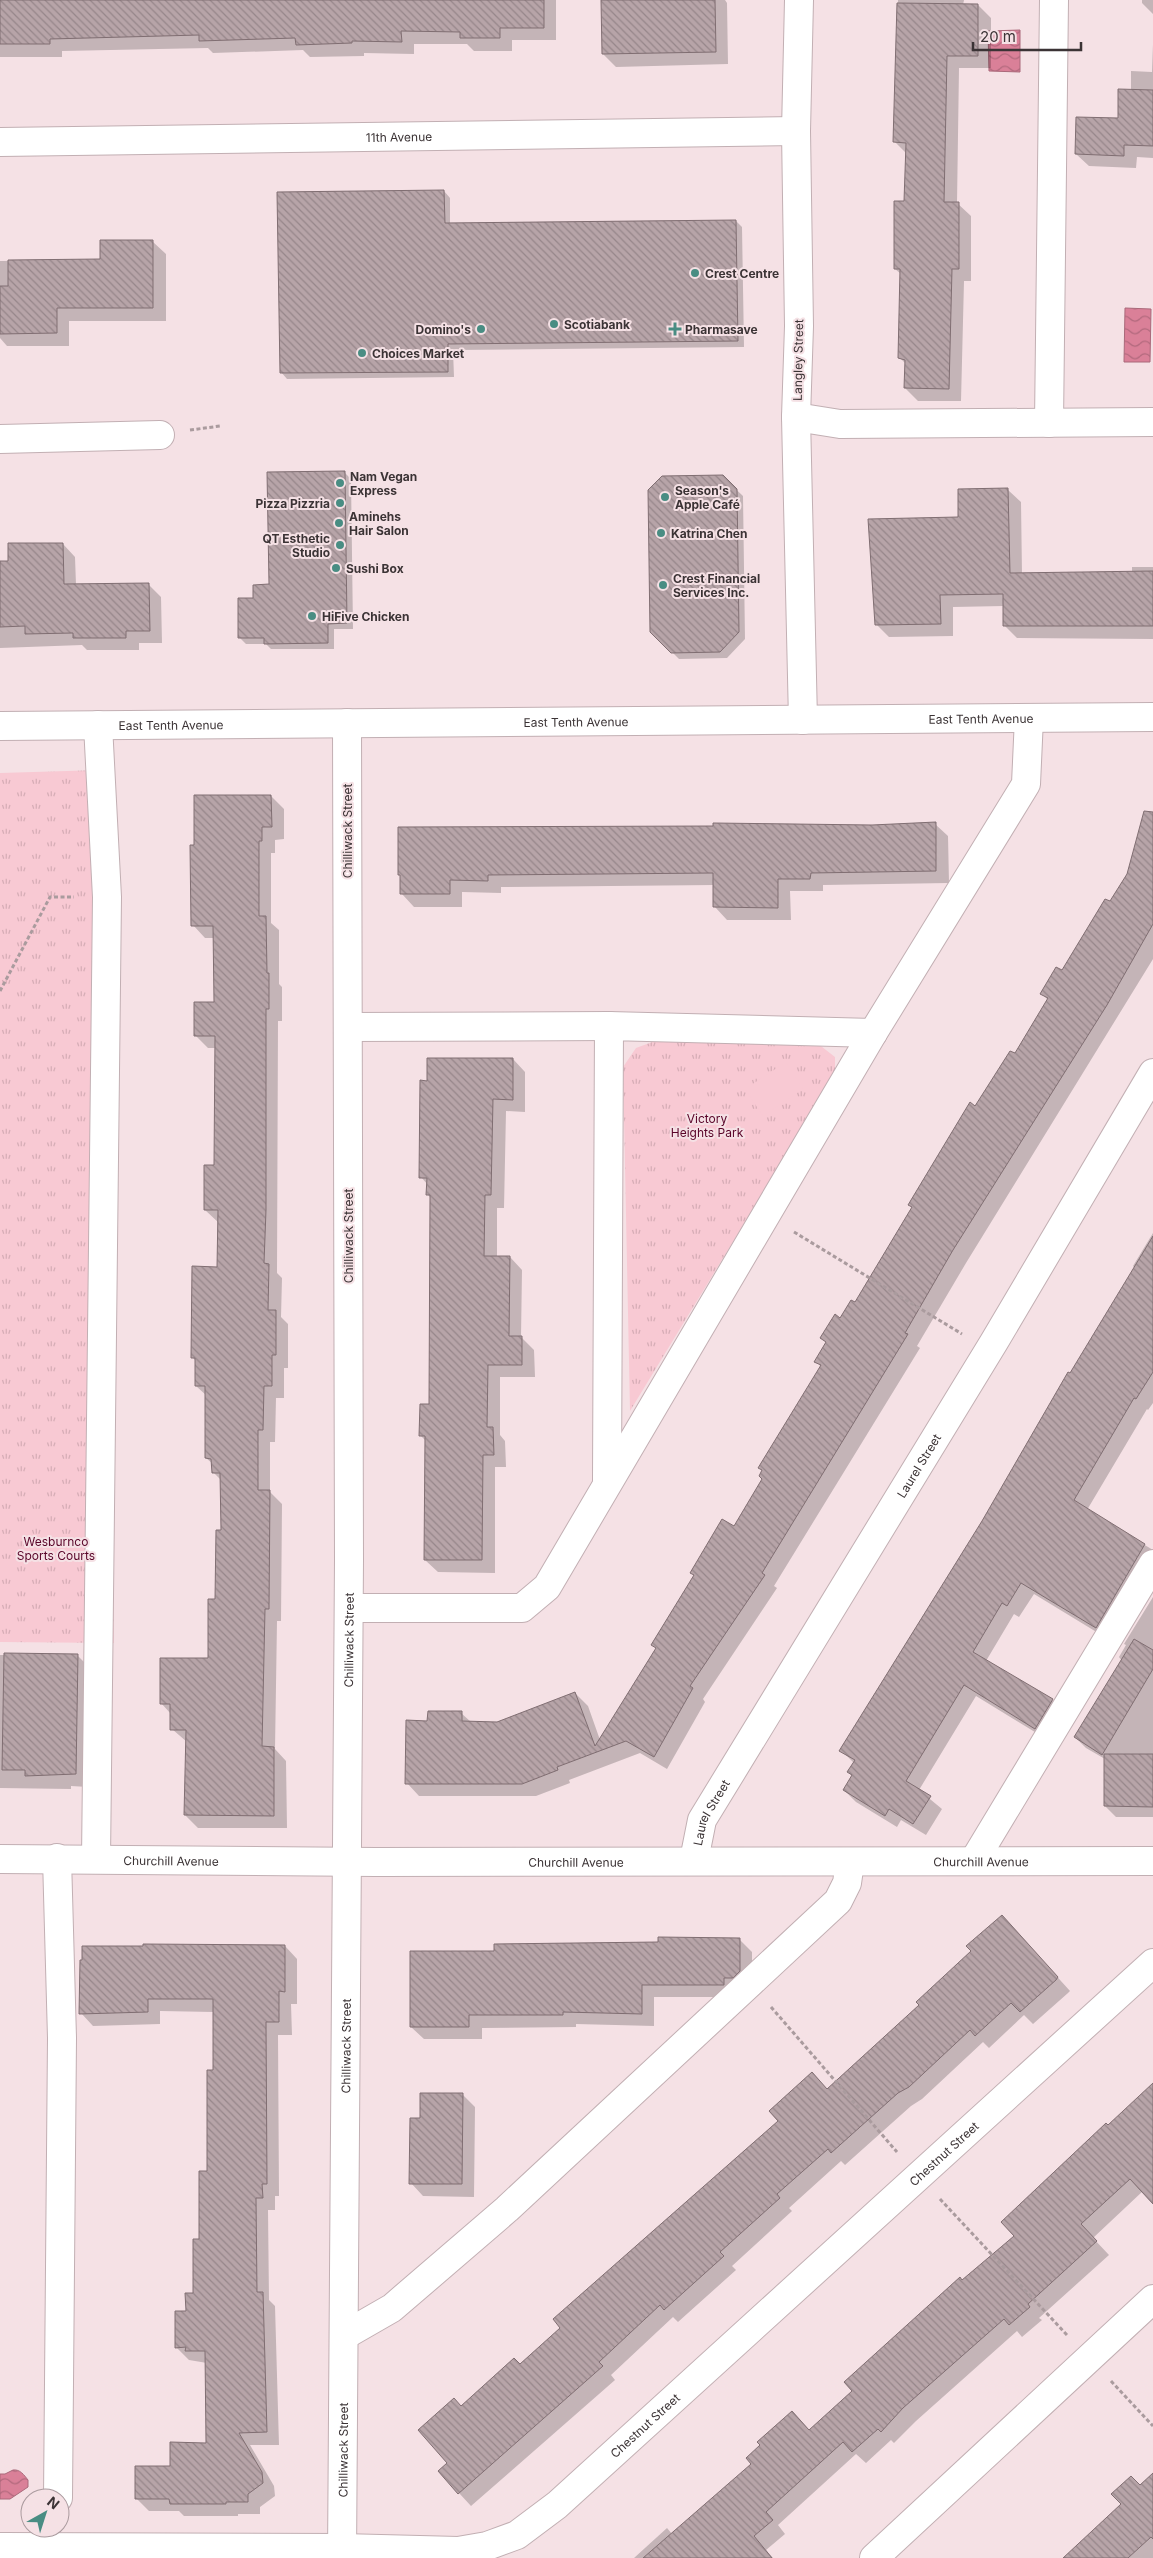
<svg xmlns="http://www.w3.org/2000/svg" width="1153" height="2558" viewBox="0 0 1153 2558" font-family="Inter,sans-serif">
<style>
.park{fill:url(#park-tufts)}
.pitch{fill:#f8c9d3}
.water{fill:url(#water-waves);stroke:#aa697a}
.shadow{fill:#0003}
.building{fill:url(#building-back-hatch);stroke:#806e72}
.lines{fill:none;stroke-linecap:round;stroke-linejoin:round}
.minor-casing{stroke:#c2afb3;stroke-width:30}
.major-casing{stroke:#c2afb3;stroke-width:30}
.path{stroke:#aa9b9e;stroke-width:3;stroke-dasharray:4 2.5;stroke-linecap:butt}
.minor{stroke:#fff;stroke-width:28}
.major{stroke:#fff;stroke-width:28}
.poi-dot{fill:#498d83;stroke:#f5e1e5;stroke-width:2}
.labels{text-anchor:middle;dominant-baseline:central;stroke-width:4;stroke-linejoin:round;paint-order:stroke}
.street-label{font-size:12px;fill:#3b3335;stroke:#f5e1e5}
.poi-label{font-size:12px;font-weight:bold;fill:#3b3335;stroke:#f5e1e5;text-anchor:start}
.park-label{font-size:12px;fill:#590529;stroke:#f5e1e5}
</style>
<defs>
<pattern id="park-tufts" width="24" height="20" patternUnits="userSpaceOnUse" patternTransform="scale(1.25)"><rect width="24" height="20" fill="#f8c9d3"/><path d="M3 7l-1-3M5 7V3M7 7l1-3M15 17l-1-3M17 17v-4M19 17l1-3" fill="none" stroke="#d6adb6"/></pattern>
<pattern id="water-waves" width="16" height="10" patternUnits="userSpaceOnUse" patternTransform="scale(1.25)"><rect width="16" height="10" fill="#da8098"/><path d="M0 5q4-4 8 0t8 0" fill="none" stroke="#b2697d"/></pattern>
<pattern id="building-back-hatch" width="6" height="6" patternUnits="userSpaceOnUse" patternTransform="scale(1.25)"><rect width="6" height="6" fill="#b7a4a8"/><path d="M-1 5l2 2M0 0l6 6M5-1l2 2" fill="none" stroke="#96868a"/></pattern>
</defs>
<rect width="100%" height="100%" fill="#f5e1e5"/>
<path class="park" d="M 100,770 L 114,1643 L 0,1642 L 0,773 Z
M 655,1041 L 817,1043 L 835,1057 L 835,1074 L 630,1411 L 623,1067 L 636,1048 Z"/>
<path class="pitch" d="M 786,1062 L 803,1089 L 763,1116 L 745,1089 Z"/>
<path class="water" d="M 1020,30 L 1020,72 L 989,71 L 988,31 Z
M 1125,308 L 1151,309 L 1150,362 L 1124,362 Z
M 13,2470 C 20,2469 24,2475 28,2480 L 28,2487 L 10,2499 L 0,2499 L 0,2474 L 5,2474 Z"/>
<path class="shadow" d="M 0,0 L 556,0 L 556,40 L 512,40 L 512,51 L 474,51 L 467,44 L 414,44 L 414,54 L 364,53 L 364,56 L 310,57 L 303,50 L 213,53 L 208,48 L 62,51 L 62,57 L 0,57 Z
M 602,0 L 725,0 L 727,3 L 728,64 L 616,67 L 603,54 Z
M 898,0 L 964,0 L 963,5 L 978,5 L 991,18 L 991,68 L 959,68 L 957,203 L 971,216 L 971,281 L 964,281 L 961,401 L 918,401 L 905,388 L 906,364 L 899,357 L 901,274 L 895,269 L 906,203 L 907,154 L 895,142 L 897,95 Z
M 1142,0 L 1153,0 L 1153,14 L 1142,3 Z
M 1153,44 L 1153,158 L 1137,157 L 1136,168 L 1089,166 L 1076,154 L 1119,120 L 1131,91 L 1131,71 L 1152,72 Z
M 444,191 L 450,198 L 450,224 L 736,221 L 742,227 L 744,347 L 453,350 L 454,377 L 287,379 L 281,372 Z
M 153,242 L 166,254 L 166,321 L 69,321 L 69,346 L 7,346 L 0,338 L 0,261 L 101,260 Z
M 345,473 L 351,479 L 353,629 L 334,629 L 334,649 L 271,649 L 266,644 L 246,644 L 240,638 L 254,599 L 270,585 Z
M 723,477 L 743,496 L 745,639 L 727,658 L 679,659 L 651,631 Z
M 1008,490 L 1021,502 L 1022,574 L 1132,572 L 1132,567 L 1153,567 L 1153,639 L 1017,638 L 1004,625 L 1004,606 L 953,607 L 953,636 L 889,637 L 876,624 L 959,519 Z
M 63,544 L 75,557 L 76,585 L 148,584 L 161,597 L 162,643 L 139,643 L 139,650 L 87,650 L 82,645 L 0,648 L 0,563 L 9,563 Z
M 271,796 L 284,809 L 284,839 L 275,840 L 275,853 L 271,853 L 271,923 L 279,930 L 279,984 L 282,987 L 282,1021 L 278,1021 L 277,1273 L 282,1278 L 281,1317 L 288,1324 L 288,1368 L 284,1368 L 284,1398 L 276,1398 L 275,1442 L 270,1442 L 270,1492 L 282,1504 L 281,1621 L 277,1621 L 275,1749 L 286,1761 L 287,1828 L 198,1828 L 185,1815 L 187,1742 L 172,1729 L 171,1714 L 161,1703 L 209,1659 L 222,1531 L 222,1481 L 213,1472 L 213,1464 L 206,1458 L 207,1396 L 196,1386 L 196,1361 L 193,1358 L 218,1268 L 219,1223 L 205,1210 L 216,1167 L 216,1048 L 208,1048 L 195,1035 L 216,1003 L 215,938 L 205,938 L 193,925 L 196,846 Z
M 935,824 L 948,836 L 949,883 L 823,885 L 823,891 L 790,891 L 791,920 L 727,920 L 715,907 L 715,885 L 501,887 L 501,893 L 462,892 L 462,907 L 414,907 L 402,894 L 399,828 L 872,826 Z
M 1153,834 L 1153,959 L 966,1263 L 917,1346 L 920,1348 L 774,1586 L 777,1588 L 703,1699 L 705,1702 L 667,1769 L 640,1753 L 569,1780 L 570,1783 L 536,1796 L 419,1796 L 407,1783 L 428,1722 L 461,1713 L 471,1722 L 498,1723 L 575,1693 L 588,1706 L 600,1740 L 657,1649 L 653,1645 L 695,1576 L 692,1573 L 735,1528 L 764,1479 L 821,1367 L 816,1361 L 827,1343 L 822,1338 L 855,1304 L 976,1107 L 1015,1055 L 1048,1000 L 1041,993 L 1062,972 L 1111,903 Z
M 513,1059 L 525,1072 L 525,1112 L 506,1111 L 504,1208 L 497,1208 L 497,1257 L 510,1257 L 522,1270 L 521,1337 L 534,1350 L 535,1377 L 500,1377 L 500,1435 L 505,1441 L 506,1467 L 495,1467 L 495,1573 L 438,1572 L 425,1560 L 426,1441 L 420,1435 L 430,1405 L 431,1198 L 428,1195 L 428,1185 L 421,1177 L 428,1082 Z
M 1153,1233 L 1153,1403 L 1148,1410 L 1147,1409 L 1087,1510 L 1153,1550 L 1108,1639 L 1034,1594 L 1019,1617 L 1014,1614 L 986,1661 L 1052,1700 L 1064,1712 L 1048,1740 L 976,1696 L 919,1790 L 942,1809 L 926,1835 L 901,1820 L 897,1827 L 856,1802 L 844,1790 L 853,1776 L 848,1772 L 854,1763 L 841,1750 L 983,1521 L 1135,1269 L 1133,1266 Z
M 1153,1597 L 1153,1817 L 1116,1817 L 1105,1806 L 1105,1759 L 1086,1748 L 1075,1737 L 1122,1661 L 1119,1657 L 1126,1645 L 1124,1644 Z
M 0,1655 L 77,1655 L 90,1668 L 88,1787 L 71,1786 L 71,1789 L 0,1788 Z
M 1014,1929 L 1070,1991 L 1068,1993 L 1033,2024 L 1024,2015 L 989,2048 L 983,2042 L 922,2099 L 911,2106 L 845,2165 L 841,2161 L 789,2208 L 792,2211 L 732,2266 L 736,2270 L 678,2322 L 673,2317 L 611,2375 L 615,2380 L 471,2506 L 459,2493 L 449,2464 L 461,2407 L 520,2366 L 828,2090 Z
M 739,1939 L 752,1952 L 752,1984 L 736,1997 L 654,1997 L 654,2026 L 576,2024 L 576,2027 L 482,2028 L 482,2039 L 424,2039 L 411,2027 L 495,1952 Z
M 285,1946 L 297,1959 L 297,2004 L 291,2004 L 292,2035 L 278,2035 L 279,2196 L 275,2196 L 275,2210 L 268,2210 L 269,2300 L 275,2306 L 279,2445 L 250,2445 L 274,2486 L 275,2496 L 260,2507 L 260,2514 L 238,2514 L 238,2516 L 184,2516 L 179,2511 L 149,2511 L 136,2498 L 171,2467 L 207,2444 L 207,2363 L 189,2360 L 176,2347 L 194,2294 L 209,2172 L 214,2071 L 214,2012 L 160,2011 L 160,2024 L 93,2026 L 81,2013 Z
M 1153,2091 L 1153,2201 L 1143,2191 L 1093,2238 L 1109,2255 L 1039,2318 L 1042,2320 L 1022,2337 L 1017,2331 L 916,2421 L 894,2443 L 891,2440 L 866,2463 L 856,2454 L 778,2525 L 785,2534 L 766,2550 L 773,2558 L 634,2558 L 667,2528 L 672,2534 L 753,2464 L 792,2412 L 810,2431 L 854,2391 L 962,2282 L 1016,2236 L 1108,2126 Z
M 462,2094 L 475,2107 L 474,2197 L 423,2196 L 411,2183 L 422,2119 Z
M 1153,2475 L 1153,2558 L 1065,2558 L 1140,2487 Z"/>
<path class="building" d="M 0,0 L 544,0 L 544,28 L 500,28 L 500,38 L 460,38 L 460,32 L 401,31 L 402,42 L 352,41 L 352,43 L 296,45 L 295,38 L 199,41 L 199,35 L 50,39 L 50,44 L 0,44 Z
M 601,0 L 715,0 L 716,52 L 602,54 Z
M 897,3 L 978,4 L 978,56 L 947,56 L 944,202 L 959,202 L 959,269 L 952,269 L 949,389 L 904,388 L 905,360 L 898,358 L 900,269 L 894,269 L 894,201 L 904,201 L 906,143 L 893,142 Z
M 1118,89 L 1153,90 L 1153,146 L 1124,145 L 1124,156 L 1075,154 L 1076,117 L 1118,118 Z
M 444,190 L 445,223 L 736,220 L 738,341 L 448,344 L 448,372 L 280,373 L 277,192 Z
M 100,240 L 153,240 L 153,308 L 57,308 L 57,333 L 0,334 L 0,286 L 8,286 L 8,260 L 100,259 Z
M 345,471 L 347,623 L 328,624 L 328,643 L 264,644 L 264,638 L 238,638 L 238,598 L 253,598 L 253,585 L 269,584 L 267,472 Z
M 723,475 L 737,489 L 739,632 L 720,652 L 671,653 L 650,632 L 648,490 L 662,476 Z
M 1008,488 L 1010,573 L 1153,571 L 1153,626 L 1003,626 L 1003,594 L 940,595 L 941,624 L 875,625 L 868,519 L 958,517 L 958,489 Z
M 8,543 L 63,543 L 64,584 L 149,583 L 150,631 L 126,631 L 126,638 L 73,638 L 73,633 L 25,634 L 25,626 L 0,627 L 0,561 L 8,561 Z
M 194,795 L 271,795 L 272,827 L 262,827 L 262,841 L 259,841 L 259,916 L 266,916 L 267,973 L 269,973 L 269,1009 L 266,1009 L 266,1210 L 264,1263 L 269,1264 L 268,1310 L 276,1310 L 276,1355 L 272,1355 L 272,1386 L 264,1386 L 263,1430 L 258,1430 L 258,1490 L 270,1490 L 269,1609 L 265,1609 L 262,1746 L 274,1747 L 274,1816 L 184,1815 L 186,1730 L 170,1730 L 170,1704 L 160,1704 L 160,1658 L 208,1658 L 208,1599 L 215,1599 L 216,1530 L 221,1530 L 220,1473 L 212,1473 L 211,1459 L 205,1458 L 205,1386 L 195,1386 L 195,1358 L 191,1358 L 192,1266 L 217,1267 L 218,1210 L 204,1210 L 204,1165 L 214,1165 L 215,1036 L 194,1036 L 194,1002 L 214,1002 L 213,926 L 191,926 L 190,845 L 194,845 Z
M 1144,811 L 1153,812 L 1153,924 L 1107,1005 L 953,1250 L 905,1333 L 908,1334 L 762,1573 L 765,1575 L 690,1686 L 693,1688 L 654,1757 L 626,1741 L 557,1767 L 558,1770 L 522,1784 L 405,1784 L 406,1720 L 427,1721 L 428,1711 L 462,1711 L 462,1721 L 497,1722 L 575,1692 L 595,1746 L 656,1648 L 651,1645 L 694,1575 L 690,1573 L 722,1519 L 734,1526 L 762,1479 L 759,1476 L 762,1470 L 758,1468 L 821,1365 L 814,1362 L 826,1342 L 820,1338 L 835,1314 L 840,1318 L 851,1300 L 855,1302 L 912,1207 L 908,1205 L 970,1102 L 975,1106 L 1010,1051 L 1015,1053 L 1048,998 L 1040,994 L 1056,967 L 1062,970 L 1105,899 L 1110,901 L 1127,874 Z
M 936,822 L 936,871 L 811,873 L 810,879 L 778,879 L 778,908 L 713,907 L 713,873 L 488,875 L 488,881 L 450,880 L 450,894 L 400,894 L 400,875 L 398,875 L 398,827 L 713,826 L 713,823 L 872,825 Z
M 427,1058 L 513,1058 L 513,1100 L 493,1099 L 491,1195 L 485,1195 L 484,1256 L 510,1256 L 509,1336 L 522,1336 L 522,1365 L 488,1365 L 487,1427 L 493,1427 L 494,1455 L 483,1455 L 482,1560 L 424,1560 L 425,1436 L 419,1436 L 420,1404 L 429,1404 L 430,1195 L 426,1195 L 427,1178 L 419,1178 L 420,1080 L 427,1081 Z
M 1153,1236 L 1153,1372 L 1136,1399 L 1134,1398 L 1074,1500 L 1145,1544 L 1096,1628 L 1021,1583 L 1007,1606 L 1002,1603 L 973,1652 L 1053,1699 L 1035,1729 L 964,1685 L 906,1781 L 931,1796 L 913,1824 L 889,1809 L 885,1816 L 843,1790 L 852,1775 L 847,1772 L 855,1760 L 839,1751 L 982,1521 L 1068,1372 L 1070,1373 Z
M 1134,1639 L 1153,1650 L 1153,1669 L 1102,1755 L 1074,1737 Z
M 4,1653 L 78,1654 L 76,1774 L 25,1776 L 25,1770 L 2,1770 Z
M 1104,1754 L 1153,1754 L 1153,1807 L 1104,1806 Z
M 1002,1915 L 1058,1977 L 1056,1980 L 1020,2012 L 1011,2003 L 975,2036 L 970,2030 L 909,2087 L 898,2093 L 831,2153 L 828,2149 L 777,2194 L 780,2198 L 720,2252 L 724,2256 L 664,2310 L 660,2305 L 599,2362 L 603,2366 L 458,2494 L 438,2471 L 447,2463 L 418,2430 L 454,2398 L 461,2406 L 514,2358 L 520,2364 L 560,2328 L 553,2319 L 778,2121 L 769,2111 L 812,2072 L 827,2089 L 919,2005 L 916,2002 L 971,1951 L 966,1946 Z
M 658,1937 L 740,1938 L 740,1971 L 733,1978 L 724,1978 L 724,1985 L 642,1985 L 642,2014 L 563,2012 L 563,2015 L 469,2015 L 469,2027 L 410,2027 L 410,1951 L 494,1951 L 494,1944 L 658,1942 Z
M 143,1944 L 285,1945 L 285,1992 L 279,1991 L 279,2022 L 266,2022 L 267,2184 L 262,2184 L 263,2198 L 256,2198 L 257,2292 L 263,2292 L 267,2432 L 239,2433 L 262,2472 L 263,2483 L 248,2494 L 248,2502 L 226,2502 L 226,2504 L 170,2504 L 169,2499 L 135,2499 L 135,2466 L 170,2466 L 170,2442 L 206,2443 L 205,2351 L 185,2351 L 186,2347 L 175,2348 L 175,2311 L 186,2311 L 185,2293 L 193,2293 L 193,2239 L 199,2239 L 199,2171 L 207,2171 L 207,2070 L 213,2070 L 213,1999 L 148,1999 L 148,2012 L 79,2014 L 80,1960 L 82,1960 L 82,1946 L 143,1946 Z
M 1153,2083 L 1153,2204 L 1130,2179 L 1081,2224 L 1097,2241 L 1028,2304 L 1030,2307 L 1009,2325 L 1004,2319 L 903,2408 L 881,2432 L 878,2429 L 852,2452 L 843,2442 L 766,2512 L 773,2520 L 754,2536 L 772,2558 L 643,2558 L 751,2464 L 746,2458 L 760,2445 L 757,2442 L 792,2411 L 809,2430 L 852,2391 L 844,2382 L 960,2277 L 962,2280 L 1014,2236 L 1001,2222 L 1106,2123 L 1108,2125 Z
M 420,2093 L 463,2093 L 462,2184 L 409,2184 L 410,2118 L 420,2118 Z
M 1153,2473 L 1153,2539 L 1151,2537 L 1128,2558 L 1063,2558 L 1121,2504 L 1111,2494 L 1131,2476 L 1140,2485 Z"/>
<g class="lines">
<g class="minor-casing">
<g id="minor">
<path d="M 799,0 L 796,131 L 799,326 L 796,417 L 803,720"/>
<path id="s1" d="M 0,142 L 796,131"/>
<path d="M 796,417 L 840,424 L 1153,422"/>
<path d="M 1049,423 L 1054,0"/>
<path d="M 0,439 L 160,435"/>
<path d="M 348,1027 L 609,1026"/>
<path d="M 607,1481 L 609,1026 L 873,1033"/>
<path d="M 349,1608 L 522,1608 L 547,1587 L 873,1033 L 1026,784 L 1029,718"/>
<path d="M 57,1858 L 62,2038 L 58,2498"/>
<path id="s2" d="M 0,1859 L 376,1862 L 1153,1861"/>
<path d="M 96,1859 L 107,897 L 98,725"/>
<path d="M 975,1859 L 1153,1564"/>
<path id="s3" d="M 694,1860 L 702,1820 L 994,1342 L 1153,1073"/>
<path d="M 345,2335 L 392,2308 L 507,2209 L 750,1983 L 838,1901 L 847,1883 L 850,1862"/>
<path id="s4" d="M 0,2547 L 342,2548 L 458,2551 L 487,2546 L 517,2535 L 557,2505 L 1153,1963"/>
<path id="s5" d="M 342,2558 L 349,1560 L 347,723"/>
<path d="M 874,2558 L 1153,2299"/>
</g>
</g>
<g class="major-casing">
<g id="major">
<path id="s6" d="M 0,726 L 1153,717"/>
</g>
</g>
<path class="path" d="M 190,430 L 220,426
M 0,991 L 50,897 L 74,897
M 794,1232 L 962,1334
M 771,2007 L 897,2152
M 940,2199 L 1067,2335
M 1111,2381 L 1153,2426"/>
<use href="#minor" class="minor"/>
<use href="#major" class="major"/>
</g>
<g class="poi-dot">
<circle cx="695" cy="273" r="5"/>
<circle cx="554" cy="324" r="5"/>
<circle cx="481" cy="329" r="5"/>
<path d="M672.5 321.5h5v5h5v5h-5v5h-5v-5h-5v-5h5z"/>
<circle cx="362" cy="353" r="5"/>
<circle cx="340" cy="483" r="5"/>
<circle cx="665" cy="497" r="5"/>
<circle cx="340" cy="503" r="5"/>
<circle cx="339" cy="523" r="5"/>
<circle cx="661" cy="533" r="5"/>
<circle cx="340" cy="545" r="5"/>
<circle cx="336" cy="568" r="5"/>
<circle cx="663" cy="585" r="5"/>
<circle cx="312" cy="616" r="5"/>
</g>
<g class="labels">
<g class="street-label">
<text stroke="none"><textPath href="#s1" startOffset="399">11th Avenue</textPath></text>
<text transform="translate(798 360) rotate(-89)">Langley Street</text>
<text stroke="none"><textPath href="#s6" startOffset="981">East Tenth Avenue</textPath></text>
<text stroke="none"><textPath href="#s6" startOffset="576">East Tenth Avenue</textPath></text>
<text stroke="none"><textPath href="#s6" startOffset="171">East Tenth Avenue</textPath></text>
<text transform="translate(347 831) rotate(-90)">Chilliwack Street</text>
<text transform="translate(348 1236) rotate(-90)">Chilliwack Street</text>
<text stroke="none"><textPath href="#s3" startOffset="456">Laurel Street</textPath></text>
<text stroke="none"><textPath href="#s5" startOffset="918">Chilliwack Street</textPath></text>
<text stroke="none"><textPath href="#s3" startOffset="51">Laurel Street</textPath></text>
<text stroke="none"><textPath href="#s2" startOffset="171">Churchill Avenue</textPath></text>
<text stroke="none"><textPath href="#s2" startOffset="576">Churchill Avenue</textPath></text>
<text stroke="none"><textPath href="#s2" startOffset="981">Churchill Avenue</textPath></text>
<text stroke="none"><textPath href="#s5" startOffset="512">Chilliwack Street</textPath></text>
<text stroke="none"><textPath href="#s4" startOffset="1092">Chestnut Street</textPath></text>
<text stroke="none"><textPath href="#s4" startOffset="688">Chestnut Street</textPath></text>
<text stroke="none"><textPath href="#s5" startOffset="108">Chilliwack Street</textPath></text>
</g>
<g class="poi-label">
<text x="705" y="273">Crest Centre</text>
<text x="564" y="324">Scotiabank</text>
<text x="471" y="329" text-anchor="end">Domino's</text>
<text x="685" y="329">Pharmasave</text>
<text x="372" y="353">Choices Market</text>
<text x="350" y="476">Nam Vegan<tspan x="350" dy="14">Express</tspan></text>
<text x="675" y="490">Season's<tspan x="675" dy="14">Apple Café</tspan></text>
<text x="330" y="503" text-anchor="end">Pizza Pizzria</text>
<text x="349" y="516">Aminehs<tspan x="349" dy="14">Hair Salon</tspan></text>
<text x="671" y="533">Katrina Chen</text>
<text x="330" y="538" text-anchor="end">QT Esthetic<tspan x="330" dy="14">Studio</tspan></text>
<text x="346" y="568">Sushi Box</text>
<text x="673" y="578">Crest Financial<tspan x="673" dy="14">Services Inc.</tspan></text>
<text x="322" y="616">HiFive Chicken</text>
</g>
<g class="park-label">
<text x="707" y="1118">Victory<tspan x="707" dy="14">Heights Park</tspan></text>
<text x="56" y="1541">Wesburnco<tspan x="56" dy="14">Sports Courts</tspan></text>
</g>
</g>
<g transform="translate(45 2513) rotate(39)"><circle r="24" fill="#f5e1e5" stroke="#ab9b9f"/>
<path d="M0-4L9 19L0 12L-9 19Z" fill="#498d83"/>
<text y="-8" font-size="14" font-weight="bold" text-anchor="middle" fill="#3b3335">N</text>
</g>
<path d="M973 42v8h108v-8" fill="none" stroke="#3b3335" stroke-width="2.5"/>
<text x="980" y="42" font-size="15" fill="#3b3335" stroke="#f5e1e5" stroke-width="4" paint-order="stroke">20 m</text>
</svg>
